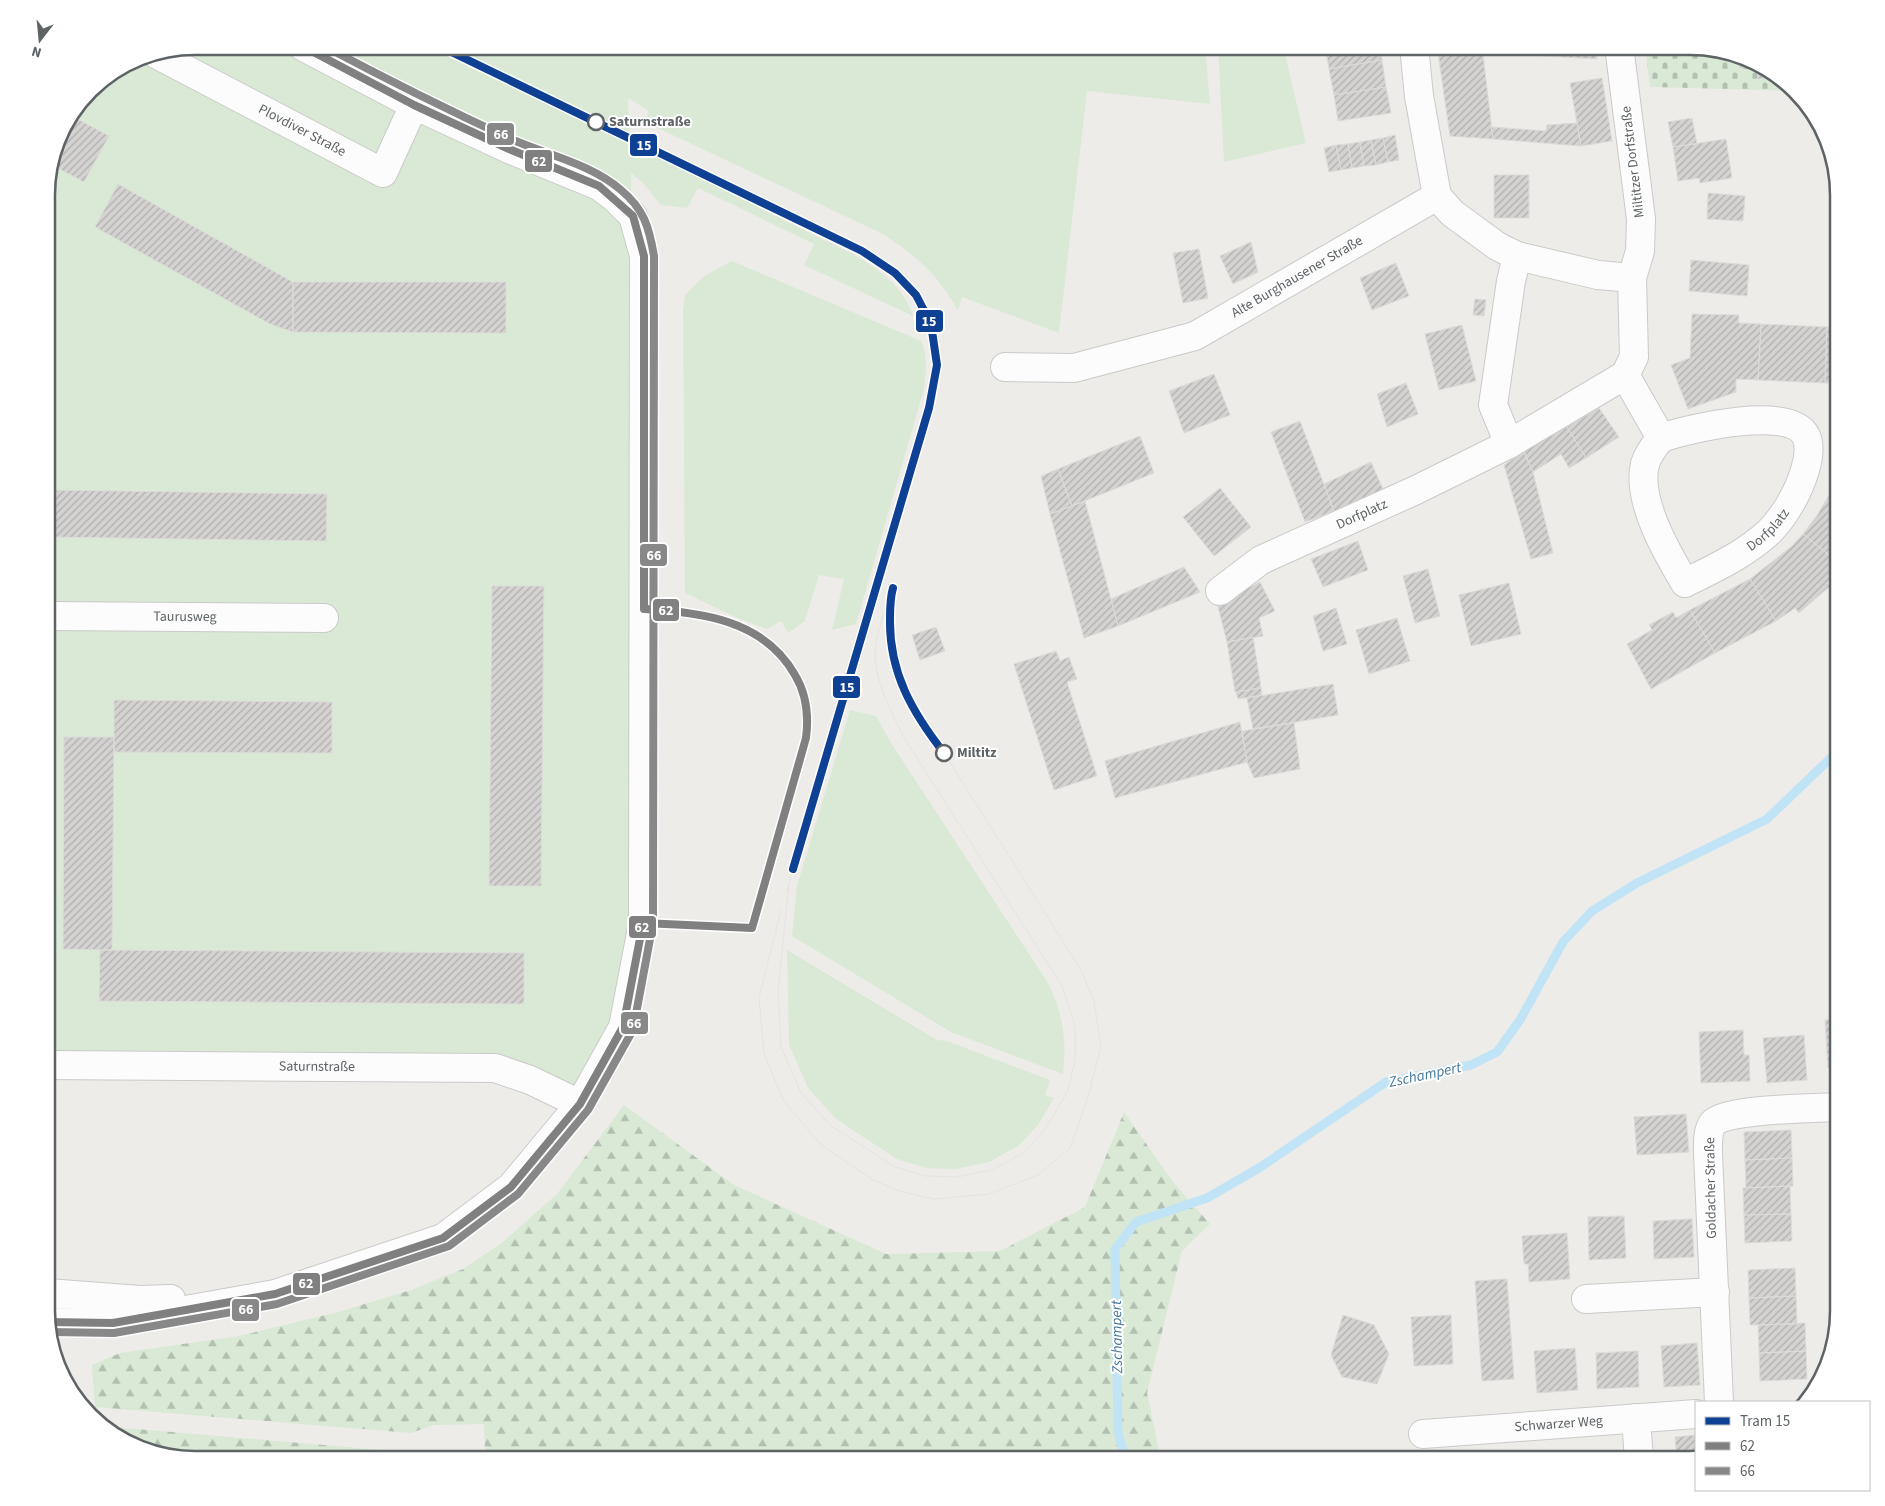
<svg xmlns="http://www.w3.org/2000/svg" width="1885" height="1506" viewBox="0 0 1885 1506" font-family="'Source Sans 3',sans-serif">
<style>
.green{fill:#d9e9d5}
.forest{fill:url(#forest-firs)}
.cemetery{fill:url(#cemetery-stones)}
.lines{fill:none;stroke-linecap:round;stroke-linejoin:round}
.stream{stroke:#c0e4f6;stroke-width:9}
.building{fill:url(#building-hatch);stroke:#dddbd8}
.minor-casing{stroke:#cacac9;stroke-width:30}
.minor{stroke:#fcfcfc;stroke-width:28}
.tram{stroke:#e3e4e3;stroke-width:1}
.bus-1-casing{stroke:#fff;stroke-width:11}
.bus-2-casing{stroke:#fff;stroke-width:11}
.bus-1{stroke:#808080;stroke-width:8}
.bus-2{stroke:#888;stroke-width:8}
.tram-1-casing{stroke:#fff;stroke-width:11}
.tram-1{stroke:#0e4094;stroke-width:8}
.stop-dot{fill:#fff;stroke:#5e6366;stroke-width:2.5}
.labels{text-anchor:middle;dominant-baseline:central;stroke-width:4;stroke-linejoin:round;paint-order:stroke}
.stop-label{font-size:14px;font-weight:bold;fill:#5e6366;stroke:#fff;text-anchor:start}
.street-label{font-size:14px;fill:#5e6366;stroke:#fff}
.water-label{font-size:15px;font-style:italic;fill:#42779c;stroke:#fff}
.rim{fill:none;stroke:#5e6366;stroke-width:2.5}
.line-badge{stroke:#fff;stroke-width:2}
.badge-label{font-size:14px;text-anchor:middle;font-weight:bold;fill:#fff}
</style>
<defs>
<pattern id="forest-firs" width="22" height="20" patternUnits="userSpaceOnUse" patternTransform="scale(1.25)"><rect width="22" height="20" fill="#d9e9d5"/><path d="M5 1l3.5 6h-7zM16 11l3.5 6h-7z" fill="#b3c0b1"/></pattern>
<pattern id="cemetery-stones" width="16" height="16" patternUnits="userSpaceOnUse" patternTransform="scale(1.25)"><rect width="16" height="16" fill="#d9e9d5"/><path d="M2 7V4a2 2 0 0 1 4 0v3zM10 15v-3a2 2 0 0 1 4 0v3z" fill="#b3c0b1"/></pattern>
<pattern id="building-hatch" width="6" height="6" patternUnits="userSpaceOnUse" patternTransform="scale(1.25)"><rect width="6" height="6" fill="#d4d3d2"/><path d="M-1 1l2-2M0 6l6-6M5 7l2-2" fill="none" stroke="#afafae"/></pattern>
</defs>
<rect width="100%" height="100%" fill="#eeece9"/>
<path class="green" d="M 195,46 L 1205,46 L 1210,104 L 1087,91 L 1059,333 L 962,297 L 958,310 C 935,272 920,259 883,234 L 645,122 L 649,111 L 628,98 L 630,148 L 632,145 L 853,254 C 879,270 903,285 913,316 L 804,265 L 814,244 L 698,188 L 687,208 L 661,205 L 643,183 L 631,173 L 643,923 L 623,1027 L 580,1104 L 495,1068 L 47,1065 L 47,185 L 62,129 L 97,83 L 138,57 Z
M 1218,46 L 1283,46 L 1306,143 L 1224,162 Z
M 732,261 L 921,341 C 928,356 926,372 924,389 L 856,624 L 832,630 L 844,579 L 819,575 L 805,621 L 788,633 L 781,621 L 767,629 L 735,617 L 685,593 L 683,311 L 685,295 L 704,276 Z
M 850,710 L 876,716 L 891,743 L 1048,983 C 1063,1014 1067,1040 1063,1074 L 951,1032 L 792,936 L 797,886 Z
M 787,950 L 937,1040 L 947,1041 L 1050,1080 L 1045,1095 L 1054,1098 L 1038,1125 L 1018,1146 L 989,1162 L 956,1169 L 926,1168 L 897,1159 L 836,1119 L 808,1088 L 789,1045 Z"/>
<path class="forest" d="M 624,1105 L 734,1185 L 886,1254 L 1000,1251 L 1085,1207 L 1124,1112 L 1173,1182 L 1210,1224 L 1182,1251 L 1147,1393 L 1161,1460 L 484,1460 L 485,1451 L 484,1424 L 434,1425 L 411,1433 L 95,1407 L 92,1365 L 120,1353 L 239,1336 L 338,1312 L 411,1290 L 463,1269 L 503,1242 L 557,1194 Z
M 102,1426 L 428,1454 L 436,1460 L 194,1460 L 147,1452 Z"/>
<path class="cemetery" d="M 1645,46 L 1691,46 L 1738,54 L 1788,83 L 1794,91 L 1650,87 Z"/>
<g class="lines">
<path class="stream" d="M 1126,1460 L 1118,1433 L 1115,1249 L 1136,1222 L 1207,1198 L 1259,1168 L 1386,1082 L 1471,1065 L 1497,1052 L 1520,1020 L 1563,942 L 1592,911 L 1637,883 L 1767,819 L 1839,750"/>
</g>
<path class="building" d="M 1325,46 L 1380,46 L 1382,60 L 1329,69 Z
M 1437,46 L 1482,46 L 1493,139 L 1450,136 Z
M 1493,46 L 1596,46 L 1597,59 L 1493,53 Z
M 1726,52 L 1738,54 L 1778,77 L 1758,79 L 1756,66 L 1740,68 L 1739,58 L 1727,60 Z
M 1382,60 L 1386,87 L 1334,95 L 1329,69 Z
M 1602,78 L 1612,141 L 1581,146 L 1570,83 Z
M 1386,87 L 1391,113 L 1338,121 L 1334,95 Z
M 72,116 L 109,136 L 84,182 L 52,165 L 62,129 Z
M 1692,118 L 1697,144 L 1673,147 L 1668,122 Z
M 1577,123 L 1581,146 L 1493,139 L 1491,127 L 1546,131 L 1547,125 Z
M 1395,135 L 1399,160 L 1388,162 L 1383,138 Z
M 1383,138 L 1388,162 L 1376,165 L 1371,140 Z
M 1726,139 L 1732,178 L 1700,183 L 1699,178 L 1678,181 L 1673,147 Z
M 1371,140 L 1376,165 L 1364,166 L 1360,142 Z
M 1360,142 L 1364,166 L 1352,168 L 1348,144 Z
M 1348,144 L 1352,168 L 1341,170 L 1336,145 Z
M 1336,145 L 1341,170 L 1329,172 L 1324,148 Z
M 1494,175 L 1529,175 L 1529,218 L 1494,218 Z
M 118,184 L 293,282 L 293,332 L 270,324 L 95,227 Z
M 1708,193 L 1745,196 L 1743,221 L 1707,219 Z
M 1251,242 L 1258,272 L 1233,284 L 1220,256 Z
M 1199,249 L 1208,298 L 1183,303 L 1173,253 Z
M 1691,260 L 1749,265 L 1747,296 L 1689,291 Z
M 1396,263 L 1409,296 L 1372,310 L 1360,278 Z
M 293,282 L 506,282 L 506,333 L 293,332 Z
M 1475,299 L 1486,300 L 1484,316 L 1473,315 Z
M 1692,314 L 1739,315 L 1738,323 L 1761,324 L 1758,380 L 1736,379 L 1736,392 L 1688,409 L 1671,365 L 1690,358 Z
M 1761,324 L 1827,327 L 1825,383 L 1758,380 Z
M 1462,325 L 1476,381 L 1439,390 L 1425,334 Z
M 1827,327 L 1839,327 L 1839,383 L 1825,383 Z
M 1214,374 L 1230,415 L 1184,433 L 1169,391 Z
M 1406,383 L 1418,414 L 1387,427 L 1377,394 Z
M 1599,408 L 1619,437 L 1586,458 L 1567,427 Z
M 1300,421 L 1334,511 L 1305,522 L 1271,432 Z
M 1567,427 L 1586,458 L 1569,468 L 1561,454 L 1533,472 L 1524,451 Z
M 1140,436 L 1154,473 L 1072,506 L 1058,469 Z
M 1524,452 L 1533,472 L 1553,553 L 1531,559 L 1504,465 Z
M 1371,462 L 1383,489 L 1334,511 L 1324,484 Z
M 1058,469 L 1072,506 L 1050,514 L 1041,476 Z
M 1839,478 L 1839,563 L 1803,534 L 1818,514 Z
M 1220,488 L 1251,527 L 1214,556 L 1183,517 Z
M 47,490 L 327,494 L 326,541 L 47,537 Z
M 1085,501 L 1118,626 L 1084,638 L 1050,514 Z
M 1803,534 L 1839,563 L 1839,570 L 1827,583 L 1830,586 L 1799,613 L 1795,608 L 1776,621 L 1750,579 L 1792,546 Z
M 1358,541 L 1368,570 L 1323,587 L 1311,559 Z
M 1184,567 L 1200,592 L 1118,626 L 1111,599 Z
M 1428,569 L 1440,616 L 1415,623 L 1403,576 Z
M 1750,579 L 1776,621 L 1715,653 L 1690,610 Z
M 1260,582 L 1275,611 L 1259,618 L 1263,636 L 1227,642 L 1217,603 Z
M 1509,583 L 1521,634 L 1471,646 L 1459,595 Z
M 492,586 L 544,586 L 541,886 L 489,886 Z
M 1336,608 L 1347,644 L 1323,651 L 1313,616 Z
M 1690,610 L 1715,653 L 1651,689 L 1627,644 L 1652,630 L 1649,625 L 1673,612 L 1676,618 Z
M 1397,618 L 1410,661 L 1369,674 L 1356,630 Z
M 936,627 L 945,651 L 920,660 L 912,635 Z
M 1253,637 L 1261,688 L 1235,692 L 1227,642 Z
M 1056,651 L 1060,661 L 1069,657 L 1077,679 L 1067,682 L 1097,776 L 1054,790 L 1014,664 Z
M 1333,684 L 1338,715 L 1253,729 L 1247,698 Z
M 1261,688 L 1262,695 L 1238,699 L 1236,692 Z
M 114,700 L 332,702 L 332,753 L 114,752 Z
M 1240,722 L 1247,762 L 1115,798 L 1105,761 Z
M 1294,723 L 1300,769 L 1254,778 L 1247,762 L 1242,731 Z
M 64,737 L 114,737 L 112,950 L 63,949 Z
M 100,950 L 524,953 L 524,1004 L 99,1001 Z
M 1835,1004 L 1839,1004 L 1839,1067 L 1828,1068 L 1825,1020 L 1836,1019 Z
M 1743,1030 L 1744,1055 L 1749,1055 L 1750,1081 L 1701,1083 L 1699,1032 Z
M 1804,1035 L 1807,1080 L 1767,1083 L 1763,1038 Z
M 1686,1114 L 1689,1152 L 1637,1155 L 1634,1117 Z
M 1791,1130 L 1792,1158 L 1745,1160 L 1744,1132 Z
M 1792,1158 L 1793,1186 L 1746,1188 L 1745,1160 Z
M 1790,1186 L 1791,1214 L 1744,1215 L 1743,1188 Z
M 1791,1214 L 1792,1241 L 1745,1243 L 1744,1215 Z
M 1624,1216 L 1626,1258 L 1589,1260 L 1588,1217 Z
M 1692,1219 L 1694,1257 L 1654,1259 L 1653,1221 Z
M 1567,1233 L 1570,1279 L 1529,1282 L 1528,1264 L 1524,1264 L 1522,1236 Z
M 1795,1268 L 1796,1296 L 1749,1298 L 1748,1270 Z
M 1507,1279 L 1514,1379 L 1482,1381 L 1475,1281 Z
M 1796,1296 L 1797,1324 L 1750,1325 L 1749,1298 Z
M 1343,1315 L 1374,1325 L 1389,1354 L 1377,1384 L 1342,1377 L 1331,1355 Z
M 1451,1315 L 1453,1364 L 1414,1366 L 1411,1317 Z
M 1805,1323 L 1806,1351 L 1759,1353 L 1758,1325 Z
M 1697,1343 L 1700,1385 L 1664,1387 L 1661,1346 Z
M 1575,1348 L 1578,1390 L 1537,1393 L 1534,1351 Z
M 1638,1351 L 1639,1387 L 1597,1389 L 1596,1353 Z
M 1806,1351 L 1807,1379 L 1760,1381 L 1759,1353 Z
M 1696,1435 L 1696,1458 L 1677,1460 L 1675,1437 Z"/>
<g class="lines">
<g class="minor-casing">
<g id="minor">
<path d="M 1414,46 L 1419,96 L 1437,196 L 1452,213 L 1497,246 L 1517,256 L 1598,275 L 1632,278"/>
<path id="s1" d="M 156,54 L 383,173 L 414,105"/>
<path d="M 1517,256 L 1511,281 L 1493,405 L 1509,444 L 1625,375 L 1634,357 L 1632,278 L 1640,251 L 1641,219 L 1619,46"/>
<path id="s2" d="M 1005,367 L 1074,368 L 1195,336 L 1437,196"/>
<path id="s3" d="M 1625,375 L 1661,438 C 1654,446 1648,454 1645,464 C 1636,500 1667,553 1685,583 C 1715,568 1744,555 1769,532 C 1785,516 1799,491 1805,470 C 1808,460 1811,447 1806,436 C 1790,404 1688,429 1661,438"/>
<path id="s4" d="M 1220,591 L 1261,560 L 1416,490 L 1509,444"/>
<path id="s5" d="M 47,616 L 324,618"/>
<path id="s6" d="M 47,1065 L 495,1068 L 530,1080 L 580,1104"/>
<path d="M 47,1293 L 140,1300 L 171,1299"/>
<path d="M 1586,1299 L 1715,1292"/>
<path d="M 47,1322 L 113,1323 L 275,1294 L 443,1238 L 511,1187 L 580,1104 L 623,1027 L 643,923 L 644,256 L 633,216 L 615,198 L 599,186 L 509,149 L 414,105 L 302,46"/>
<path d="M 1719,1402 L 1708,1154 C 1708,1144 1707,1131 1713,1123 C 1724,1109 1817,1108 1839,1107"/>
<path d="M 1636,1418 L 1639,1460"/>
<path id="s7" d="M 1423,1434 L 1696,1414"/>
</g>
</g>
<use href="#minor" class="minor"/>
<path class="tram" d="M 789,884 L 778,991 L 781,1047 L 801,1093 L 830,1125 L 893,1166 L 925,1176 L 957,1177 L 991,1170 L 1024,1153 L 1045,1129 L 1068,1091 L 1075,1060 L 1075,1026 L 1062,986 L 903,736 C 892,714 876,682 875,656 C 874,636 886,612 891,593
M 787,891 L 793,869
M 781,910 L 759,998 L 764,1053 L 783,1100 L 821,1145 L 873,1180 L 899,1191 L 934,1199 L 989,1194 L 1038,1175 L 1070,1148 L 1088,1097 L 1101,1046 L 1094,1001 L 1081,970 L 944,753"/>
<g class="bus-1-casing">
<path id="bus-1" d="M 47,1322 L 113,1323 L 275,1294 L 443,1238 L 511,1187 L 580,1104 L 623,1027 L 643,923 L 752,928 L 806,738 C 809,715 807,695 795,675 C 764,620 701,612 644,609 L 644,256 L 633,216 L 599,186 L 509,149 L 414,105 L 302,46"/>
</g>
<g class="bus-2-casing">
<path id="bus-2" d="M 50,1332 L 114,1333 L 277,1304 L 449,1246 L 518,1194 L 588,1110 L 633,1030 L 653,923 L 654,256 C 649,227 644,209 621,190 C 591,164 547,155 511,139 C 448,110 386,79 324,46"/>
</g>
<use href="#bus-1" class="bus-1"/>
<use href="#bus-2" class="bus-2"/>
<g class="tram-1-casing">
<path id="tram-1" d="M 439,46 L 862,251 L 895,273 L 916,295 L 931,324 L 937,365 L 929,408 L 793,869
M 893,588 C 890,598 890,608 890,619 C 889,672 912,712 944,753"/>
</g>
<use href="#tram-1" class="tram-1"/>
</g>
<g class="stop-dot">
<circle cx="596" cy="122" r="8"/>
<circle cx="944" cy="753" r="8"/>
</g>
<g class="labels">
<g class="stop-label">
<text x="609" y="122">Saturnstraße</text>
<text x="957" y="753">Miltitz</text>
</g>
<g class="street-label">
<text stroke="none"><textPath href="#s1" startOffset="165">Plovdiver Straße</textPath></text>
<text transform="translate(1633 162) rotate(-97)">Miltitzer Dorfstraße</text>
<text stroke="none"><textPath href="#s2" startOffset="312">Alte Burghausener Straße</textPath></text>
<text stroke="none"><textPath href="#s4" startOffset="162">Dorfplatz</textPath></text>
<text stroke="none"><textPath href="#s3" startOffset="331">Dorfplatz</textPath></text>
<text stroke="none"><textPath href="#s5" startOffset="138">Taurusweg</textPath></text>
<text stroke="none"><textPath href="#s6" startOffset="270">Saturnstraße</textPath></text>
<text transform="translate(1711 1188) rotate(-91)">Goldacher Straße</text>
<text stroke="none"><textPath href="#s7" startOffset="136">Schwarzer Weg</textPath></text>
</g>
<g class="water-label">
<text transform="translate(1425 1075) rotate(-12)">Zschampert</text>
<text transform="translate(1117 1337) rotate(-91)">Zschampert</text>
</g>
</g>
<path d="M0 0H1885V1506H0ZM195 55H1690A140 140 0 0 1 1830 195V1311A140 140 0 0 1 1690 1451H195A140 140 0 0 1 55 1311V195A140 140 0 0 1 195 55Z" fill="#fff" fill-rule="evenodd"/>
<path class="rim" d="M195 55H1690A140 140 0 0 1 1830 195V1311A140 140 0 0 1 1690 1451H195A140 140 0 0 1 55 1311V195A140 140 0 0 1 195 55Z"/>
<g class="line-badge">
<rect x="486" y="122" width="29" height="24" rx="5" fill="#888"/>
<rect x="629" y="133" width="29" height="24" rx="5" fill="#0e4094"/>
<rect x="524" y="149" width="29" height="24" rx="5" fill="#808080"/>
<rect x="915" y="309" width="29" height="24" rx="5" fill="#0e4094"/>
<rect x="639" y="543" width="29" height="24" rx="5" fill="#888"/>
<rect x="652" y="598" width="28" height="24" rx="5" fill="#808080"/>
<rect x="832" y="675" width="29" height="24" rx="5" fill="#0e4094"/>
<rect x="628" y="915" width="29" height="24" rx="5" fill="#808080"/>
<rect x="620" y="1011" width="29" height="24" rx="5" fill="#888"/>
<rect x="292" y="1272" width="29" height="24" rx="5" fill="#808080"/>
<rect x="231" y="1298" width="29" height="24" rx="5" fill="#888"/>
</g>
<g class="badge-label">
<text x="501" y="139">66</text>
<text x="644" y="150">15</text>
<text x="539" y="166">62</text>
<text x="929" y="326">15</text>
<text x="654" y="560">66</text>
<text x="666" y="615">62</text>
<text x="847" y="692">15</text>
<text x="642" y="932">62</text>
<text x="634" y="1028">66</text>
<text x="306" y="1288">62</text>
<text x="246" y="1314">66</text>
</g>
<rect x="1695" y="1401" width="175" height="90" fill="#ffffff" stroke="#bfc1c2"/>
<rect x="1705" y="1417" width="25" height="8" fill="#0e4094" stroke="#bfc1c2"/>
<text x="1740" y="1426" font-size="15" fill="#5e6366">Tram 15</text>
<rect x="1705" y="1442" width="25" height="8" fill="#808080" stroke="#bfc1c2"/>
<text x="1740" y="1451" font-size="15" fill="#5e6366">62</text>
<rect x="1705" y="1467" width="25" height="8" fill="#888888" stroke="#bfc1c2"/>
<text x="1740" y="1476" font-size="15" fill="#5e6366">66</text>
<g transform="translate(40 40) rotate(196)" stroke="#ffffff" stroke-width="4" paint-order="stroke">
<path d="M0-4L9 19L0 12L-9 19Z" fill="#5e6366"/>
<text y="-8" font-size="14" font-weight="bold" text-anchor="middle" fill="#5e6366">N</text>
</g>
</svg>
